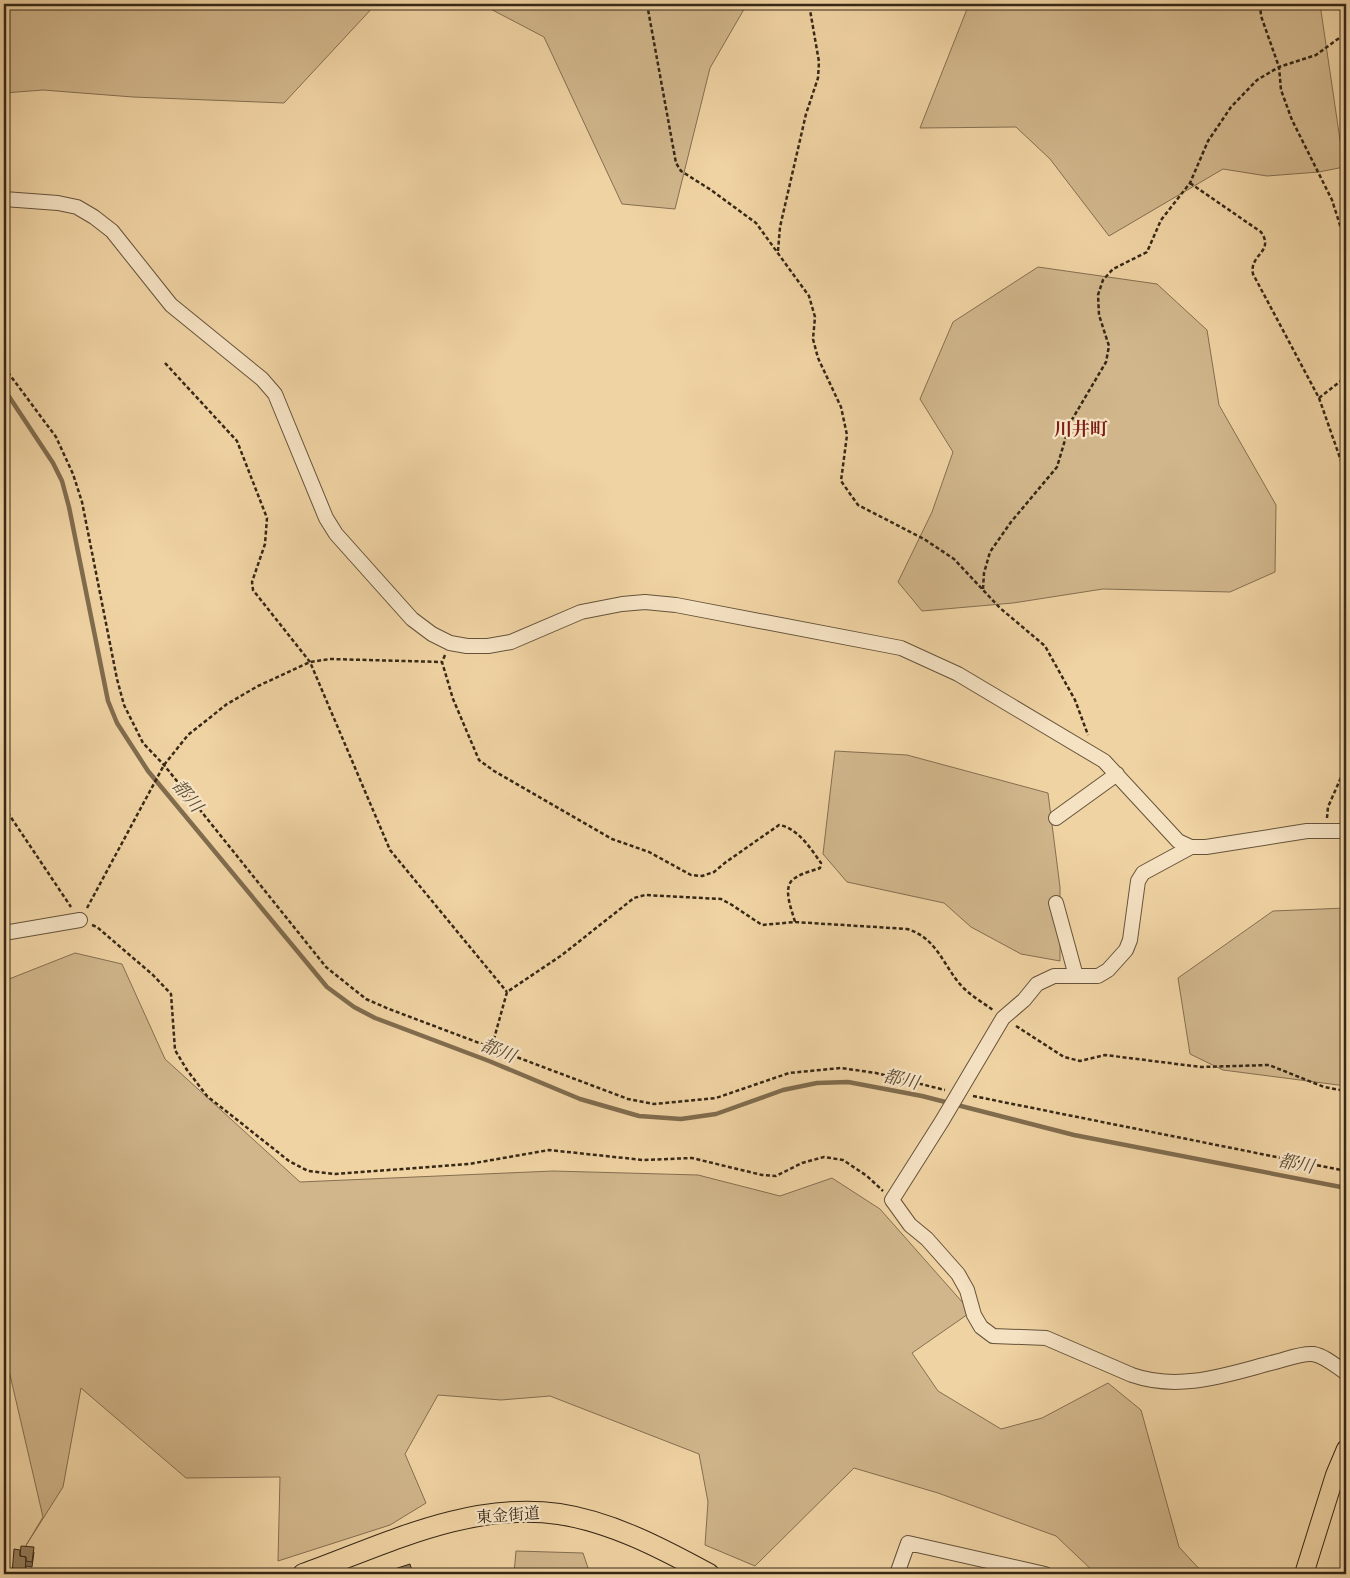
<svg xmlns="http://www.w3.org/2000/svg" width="1350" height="1578" viewBox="0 0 1350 1578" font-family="'IM FELL French Canon','Noto Serif JP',serif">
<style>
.green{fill:#d1b68b;stroke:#846f51}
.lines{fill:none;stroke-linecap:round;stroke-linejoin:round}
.stream{stroke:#806c4e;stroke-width:4.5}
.minor-casing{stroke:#65533a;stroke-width:16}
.major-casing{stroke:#372817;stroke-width:20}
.highway-casing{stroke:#372817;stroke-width:22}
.path{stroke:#372817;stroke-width:2.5;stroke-dasharray:4 2.5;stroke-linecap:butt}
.minor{stroke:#f5e2c3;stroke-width:14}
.major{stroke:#f0d3a3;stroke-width:18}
.highway{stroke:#f0d3a3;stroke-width:20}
.wall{fill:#826f53;stroke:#372817}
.building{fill:#978160;stroke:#372817}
.labels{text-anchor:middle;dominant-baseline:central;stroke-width:4.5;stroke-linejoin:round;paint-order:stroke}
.street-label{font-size:16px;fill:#372817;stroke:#f5e2c3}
.neighbourhood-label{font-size:18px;font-weight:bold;fill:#7a1f14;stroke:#f5e2c3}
.water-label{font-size:18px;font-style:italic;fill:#5c4a33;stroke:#f5e2c3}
</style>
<rect width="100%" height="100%" fill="#f0d3a3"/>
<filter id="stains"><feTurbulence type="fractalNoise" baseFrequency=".004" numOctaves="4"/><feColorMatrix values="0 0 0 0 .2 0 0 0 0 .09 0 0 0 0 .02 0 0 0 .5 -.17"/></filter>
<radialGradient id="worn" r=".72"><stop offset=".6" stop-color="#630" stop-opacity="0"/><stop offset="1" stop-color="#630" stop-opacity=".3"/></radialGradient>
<path class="green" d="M 4,4 L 376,4 L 284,103 L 133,97 L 43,90 L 4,93 Z
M 481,4 L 747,4 L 710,68 L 675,209 L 622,204 L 544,37 Z
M 969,4 L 1320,4 L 1344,167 L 1319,172 L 1267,176 L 1223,169 L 1109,236 L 1050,159 L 1016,127 L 920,128 Z
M 1038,267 L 1157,284 L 1207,330 L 1219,405 L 1276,505 L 1275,572 L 1230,592 L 1103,589 L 1013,603 L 922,611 L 898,582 L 932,512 L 953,452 L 920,399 L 953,322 Z
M 835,751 L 907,755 L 1048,793 L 1060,887 L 1060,961 L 1021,954 L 971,927 L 944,903 L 847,882 L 823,854 Z
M 1346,908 L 1346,1086 L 1223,1070 L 1190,1054 L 1178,978 L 1273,911 Z
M 75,953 L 122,964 L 165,1059 L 300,1182 L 553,1171 L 698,1175 L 780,1196 L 832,1178 L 880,1209 L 971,1312 L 912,1353 L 938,1391 L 1001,1429 L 1042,1418 L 1108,1383 L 1141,1410 L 1179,1547 L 1204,1574 L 1096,1574 L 1056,1536 L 938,1493 L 854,1468 L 755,1566 L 705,1545 L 708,1502 L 699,1454 L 550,1396 L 501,1400 L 438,1395 L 405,1454 L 426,1503 L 390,1525 L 278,1561 L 280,1477 L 186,1478 L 81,1388 L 63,1487 L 25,1547 L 43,1517 L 4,1349 L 4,981 Z
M 516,1551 L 583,1553 L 590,1574 L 514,1574 Z"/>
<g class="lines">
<path class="stream" d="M 4,389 L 53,463 L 62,481 L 69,507 L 108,701 L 117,723 L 148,771 L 327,987 L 354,1007 L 375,1018 L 489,1061 L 580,1099 L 639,1116 L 681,1119 L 716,1114 L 783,1090 L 817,1083 L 848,1082 L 922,1096 L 1074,1135 L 1346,1188"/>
<g class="minor-casing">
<path id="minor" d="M 4,199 L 58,203 L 77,207 L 94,217 L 112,231 L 171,305 L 262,379 L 275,394 L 326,518 L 336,534 L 412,619 L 432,634 L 450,643 L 467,646 L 488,646 L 511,642 L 581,612 L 622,604 L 645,602 L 676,605 L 901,648 L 958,674 L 1104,761 L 1178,841 L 1191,847 L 1206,847 L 1307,831 L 1346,831
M 1056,818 L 1117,774
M 1191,847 L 1143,873 L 1138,881 L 1130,940 L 1126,950 L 1108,970 L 1098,976 L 1054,976 L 1037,984 L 1024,1000 L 1003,1018 L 942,1121 L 892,1200 L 910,1225 L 927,1239 L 958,1274 L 967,1290 L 974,1315 L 981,1327 L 993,1336 L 1046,1338 L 1132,1375 C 1181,1392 1228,1374 1275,1362 C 1287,1359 1301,1353 1313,1354 C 1325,1356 1336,1366 1346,1373
M 1056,903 L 1076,976
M 4,933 L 80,920
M 897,1574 L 908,1543 L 1045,1574"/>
</g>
<g class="major-casing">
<path id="major" d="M 1304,1574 L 1335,1475 L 1346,1449"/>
</g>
<g class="highway-casing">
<path id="highway" d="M 303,1574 C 384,1545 469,1501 559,1514 C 612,1522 663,1549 709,1574"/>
</g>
<path class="path" d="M 647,4 L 676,163 L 681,171 L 711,190 L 756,223 L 809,296 L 815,317 L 813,339 L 818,358 L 841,407 L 847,435 L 841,481 L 858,505 L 924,539 L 954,559 L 1000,608 L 1045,646 L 1075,700 L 1088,735
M 1260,4 L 1261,16 L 1279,67 L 1281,90 L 1292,120 L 1332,200 L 1346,244
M 1190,183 L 1261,232 C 1275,252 1249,254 1253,274 L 1319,398 L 1346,475
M 778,251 L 780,227 L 806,114 L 818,78 L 819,62 L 809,4
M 165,363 L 237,441 L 267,518 L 265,544 L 252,582 L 253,590 L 310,662 L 390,850 L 507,992
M 4,367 L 56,437 L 73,474 L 82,502 L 117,679 L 124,705 L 143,743 L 164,765 L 326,967 L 366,999 L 389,1009 L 628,1099 L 654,1104 L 716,1098 L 789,1073 L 841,1068 L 876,1073 L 945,1090
M 1319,398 L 1346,377
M 983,589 L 984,573 L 990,552 L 1011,522 L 1057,467 L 1070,423 L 1106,362 L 1109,346 L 1099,315 L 1098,295 L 1103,280 L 1113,269 L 1147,252 L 1161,220 L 1190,183 L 1208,141 L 1231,107 L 1257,80 L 1279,67 L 1316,55 L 1346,33
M 445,655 L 442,662 L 453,699 L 479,760 L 494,771 L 612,839 L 649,852 L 691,875 L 702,876 L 714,872 L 726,862 L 779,825 C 798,828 811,849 821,863 L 820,868 C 812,871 802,873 795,878 C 781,886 792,910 795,922
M 4,807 L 71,907
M 1327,818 L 1328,807 L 1346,766
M 87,908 L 164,765 L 188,735 L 227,704 L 258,686 L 310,662 L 330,659 L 442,662
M 92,925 L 97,927 L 153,975 L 171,994 L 175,1050 L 187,1070 L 207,1096 L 289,1161 L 308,1171 L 335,1174 L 469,1164 L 549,1150 L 643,1160 L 692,1158 L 762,1175 L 776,1176 L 802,1163 L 824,1157 L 843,1160 L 867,1176 L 883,1191
M 1016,1026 L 1064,1057 L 1080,1061 L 1105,1055 L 1201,1067 L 1269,1065 L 1324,1087 L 1346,1091
M 492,1046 L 507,992 L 562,955 L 634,898 L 645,895 L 721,899 L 732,905 L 762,925 L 795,922 L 907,929 C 935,937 942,962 959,983 C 968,994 982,1002 993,1010
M 973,1096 L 1346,1171"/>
<use href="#minor" class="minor"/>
<use href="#major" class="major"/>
<use href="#highway" class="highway"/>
</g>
<path class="wall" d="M 34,1552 L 32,1567 L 26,1566 L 26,1574 L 12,1574 Z"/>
<path class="building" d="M 21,1546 L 34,1547 L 32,1562 L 26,1561 L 26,1557 L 20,1556 Z
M 14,1549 L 20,1550 L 20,1556 L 26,1557 L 25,1574 L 12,1574 Z
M 410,1564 L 413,1574 L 379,1574 Z"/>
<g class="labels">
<g class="street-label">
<text transform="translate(508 1515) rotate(-4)">東金街道</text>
</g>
<g class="neighbourhood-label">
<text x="1081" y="429">川井町</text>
</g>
<g class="water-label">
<text transform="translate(187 796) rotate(50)">都川</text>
<text transform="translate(498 1051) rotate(22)">都川</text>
<text transform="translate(901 1080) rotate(13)">都川</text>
<text transform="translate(1296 1164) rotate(11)">都川</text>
</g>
</g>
<rect width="1350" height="1578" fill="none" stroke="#f0d3a3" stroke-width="20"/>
<rect x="5" y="5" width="1340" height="1568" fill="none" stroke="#372817" stroke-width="2.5"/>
<rect x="10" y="10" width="1330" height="1558" fill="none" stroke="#372817"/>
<rect width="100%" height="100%" filter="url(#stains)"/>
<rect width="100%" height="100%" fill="url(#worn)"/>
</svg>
